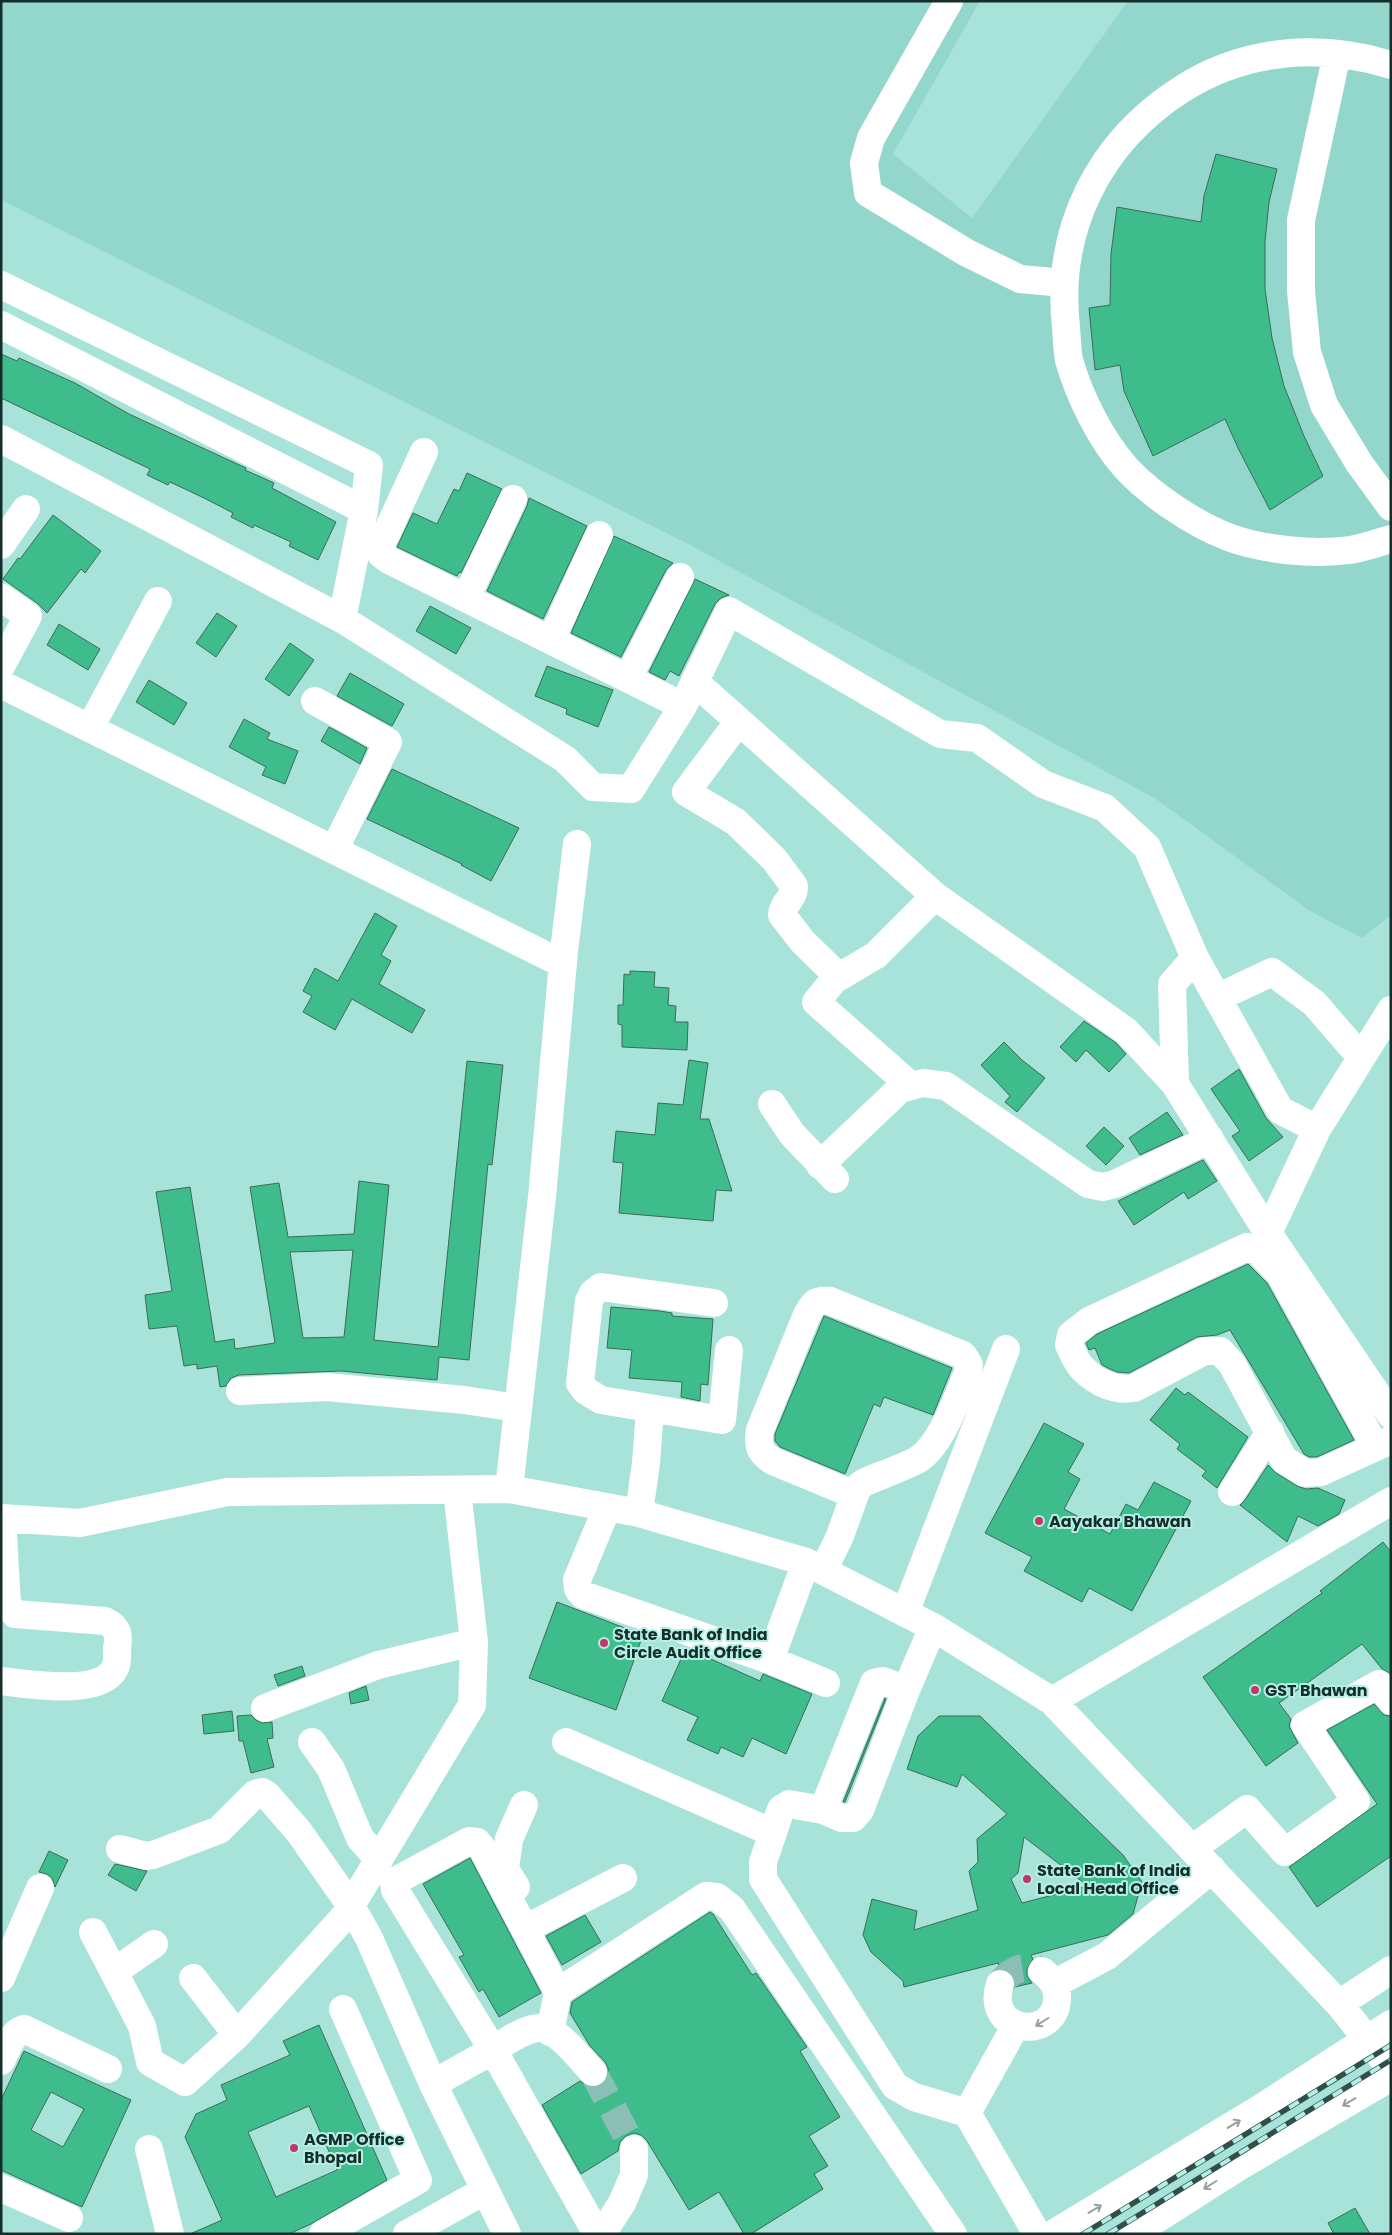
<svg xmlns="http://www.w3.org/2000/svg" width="1392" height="2235" viewBox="0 0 1392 2235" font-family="Poppins,sans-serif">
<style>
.built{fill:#93d7cc}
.building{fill:#3ebc8c;stroke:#3d6b56;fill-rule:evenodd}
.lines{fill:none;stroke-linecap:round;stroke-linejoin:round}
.minor-tunnel{stroke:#8bbfb6;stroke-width:28;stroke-dasharray:28 14;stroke-linecap:butt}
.minor{stroke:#fff;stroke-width:28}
.major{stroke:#fff;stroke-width:28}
.rail-casing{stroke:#314f4a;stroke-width:5.5}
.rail{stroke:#b5f0e6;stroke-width:4;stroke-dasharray:11;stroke-linecap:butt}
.oneway{stroke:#96a19f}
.poi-dot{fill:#c33668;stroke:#b5f0e6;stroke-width:2}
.labels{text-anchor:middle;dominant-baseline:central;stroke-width:4;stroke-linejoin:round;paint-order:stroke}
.poi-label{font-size:16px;font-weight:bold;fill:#162e2a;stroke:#b5f0e6;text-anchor:start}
</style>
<rect width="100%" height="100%" fill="#a8e3d9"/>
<path class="built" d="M 1,1 L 980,1 L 893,154 L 972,218 L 1128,1 L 1391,1 L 1391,915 L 1362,938 L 1310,911 L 1156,799 L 690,545 L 1,200 Z"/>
<path class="building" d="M 1216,154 L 1277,169 L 1269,202 L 1265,242 L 1265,289 L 1272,338 L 1284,386 L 1304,436 L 1323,476 L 1270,510 L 1239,450 L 1225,419 L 1153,456 L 1124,391 L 1120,365 L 1095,370 L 1089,308 L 1110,305 L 1111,254 L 1117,207 L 1201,222 L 1204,196 Z
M 1,354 L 17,361 L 19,358 L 75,383 L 129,414 L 246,468 L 245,470 L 274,483 L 272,488 L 336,522 L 318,560 L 289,546 L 291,542 L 254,525 L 253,528 L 231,517 L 233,513 L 204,498 L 170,482 L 168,485 L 147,475 L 150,469 L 1,398 Z
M 467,473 L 502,489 L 461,573 L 459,572 L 457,576 L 397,547 L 413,513 L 437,524 L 454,489 L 459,491 Z
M 529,498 L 587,526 L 543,619 L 487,591 L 527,506 Z
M 53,515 L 101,551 L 85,573 L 81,569 L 47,613 L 37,603 L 3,579 L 18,558 L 20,559 Z
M 614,536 L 673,563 L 666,570 L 621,657 L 571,633 Z
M 695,579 L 729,595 L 721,598 L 715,604 L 679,676 L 670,671 L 665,680 L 649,672 Z
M 430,606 L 471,628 L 456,654 L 416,631 Z
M 217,613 L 237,626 L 216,657 L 196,643 Z
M 59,624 L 100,649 L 88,670 L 47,645 Z
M 290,643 L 314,660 L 289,696 L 265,679 Z
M 547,666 L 613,690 L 598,727 L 566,714 L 567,709 L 535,696 Z
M 350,673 L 404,704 L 392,726 L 337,696 Z
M 149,680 L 187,703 L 174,725 L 136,702 Z
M 244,719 L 270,733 L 267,739 L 298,751 L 285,784 L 262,775 L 266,767 L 229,747 Z
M 329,727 L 367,748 L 360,764 L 321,741 Z
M 392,769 L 519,828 L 491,881 L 461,865 L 462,864 L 367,819 Z
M 375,913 L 397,926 L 381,955 L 391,961 L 379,984 L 425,1010 L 412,1033 L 352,999 L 335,1030 L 303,1012 L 312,996 L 303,991 L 315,968 L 338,981 Z
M 630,971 L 655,972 L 654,987 L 669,988 L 668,1005 L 676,1006 L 675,1022 L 688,1022 L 687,1050 L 622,1047 L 622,1025 L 618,1024 L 618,1005 L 623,1005 L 624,974 L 630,975 Z
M 1084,1021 L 1116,1043 L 1126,1054 L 1109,1072 L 1086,1050 L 1076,1062 L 1060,1047 Z
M 1004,1042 L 1022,1060 L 1045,1078 L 1017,1112 L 1005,1102 L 1010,1096 L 981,1065 Z
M 689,1060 L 708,1063 L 700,1119 L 709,1119 L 732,1191 L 716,1190 L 713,1221 L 619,1213 L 623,1163 L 613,1162 L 616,1131 L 655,1135 L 658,1103 L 683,1105 Z
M 467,1061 L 503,1065 L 492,1165 L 488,1164 L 469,1360 L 439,1357 L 437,1380 L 341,1371 L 239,1375 L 231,1378 L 226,1386 L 220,1387 L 217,1366 L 197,1369 L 197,1364 L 184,1366 L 177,1326 L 149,1329 L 145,1295 L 172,1291 L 156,1192 L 190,1187 L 215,1342 L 234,1339 L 235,1349 L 275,1343 L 250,1187 L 279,1183 L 288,1237 L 354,1234 L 359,1181 L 389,1185 L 374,1340 L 438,1347 ZM 353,1250 L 344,1337 L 303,1338 L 290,1252 Z
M 1239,1069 L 1266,1118 L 1283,1137 L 1249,1161 L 1232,1136 L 1240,1131 L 1211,1089 Z
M 1167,1112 L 1183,1135 L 1140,1155 L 1129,1138 Z
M 1104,1127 L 1124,1146 L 1106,1165 L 1086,1146 Z
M 1203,1160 L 1217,1181 L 1188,1199 L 1184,1192 L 1134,1225 L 1118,1201 Z
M 1248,1264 L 1267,1283 L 1354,1440 L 1317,1457 L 1309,1457 L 1304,1454 L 1230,1330 L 1217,1335 L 1197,1337 L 1129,1373 L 1117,1372 L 1108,1368 L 1102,1365 L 1095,1348 L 1089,1350 L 1086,1343 L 1097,1334 Z
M 611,1307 L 660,1311 L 672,1313 L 672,1316 L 713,1319 L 708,1385 L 701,1384 L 700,1401 L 681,1397 L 682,1382 L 629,1378 L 632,1350 L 607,1348 Z
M 824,1316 L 952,1368 L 933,1415 L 884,1397 L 880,1407 L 874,1404 L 845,1474 L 780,1447 L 775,1441 L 775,1434 Z
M 1176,1388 L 1185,1395 L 1188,1392 L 1248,1437 L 1217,1488 L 1202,1476 L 1206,1471 L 1177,1449 L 1180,1444 L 1150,1420 Z
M 1044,1423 L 1084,1444 L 1068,1472 L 1080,1479 L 1064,1509 L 1110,1534 L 1126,1504 L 1138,1510 L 1154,1482 L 1191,1501 L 1132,1611 L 1089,1588 L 1082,1602 L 1024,1571 L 1032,1557 L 985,1533 Z
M 1268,1465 L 1276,1473 L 1297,1486 L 1306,1489 L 1318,1488 L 1345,1500 L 1339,1514 L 1318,1526 L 1298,1516 L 1287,1542 L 1240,1505 L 1245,1500 Z
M 1383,1542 L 1391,1552 L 1391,1674 L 1382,1669 L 1362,1644 L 1279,1703 L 1291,1719 L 1289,1726 L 1298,1743 L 1266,1766 L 1203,1677 L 1322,1593 L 1320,1591 Z
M 557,1602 L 643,1635 L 616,1710 L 529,1678 Z
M 686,1648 L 760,1681 L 763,1674 L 812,1694 L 786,1754 L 752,1738 L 743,1757 L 721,1747 L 718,1754 L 687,1740 L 698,1717 L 662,1701 Z
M 302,1666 L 305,1676 L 278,1686 L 274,1675 Z
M 366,1686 L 369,1700 L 351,1704 L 349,1693 Z
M 885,1698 L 886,1699 L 845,1802 L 843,1802 Z
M 1374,1704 L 1384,1715 L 1391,1716 L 1391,1856 L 1317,1907 L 1289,1867 L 1377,1804 L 1327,1730 Z
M 232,1711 L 234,1731 L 204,1734 L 202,1715 Z
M 251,1715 L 256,1720 L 262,1723 L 272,1722 L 273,1738 L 267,1739 L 274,1767 L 251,1773 L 243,1741 L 239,1741 L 237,1716 Z
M 939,1716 L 980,1716 L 1123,1855 L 1142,1882 L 1133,1914 L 1108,1935 L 1031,1955 L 1033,1959 L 1027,1969 L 1027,1976 L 1032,1983 L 1015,1987 L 1014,1978 L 1009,1971 L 1000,1969 L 998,1963 L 904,1987 L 903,1981 L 871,1952 L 863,1935 L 872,1899 L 917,1911 L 914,1930 L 978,1910 L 969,1871 L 978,1862 L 977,1839 L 1007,1814 L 962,1774 L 957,1787 L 907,1769 L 918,1736 ZM 1024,1837 L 1088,1886 L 1022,1903 L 1011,1879 L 1018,1873 Z
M 49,1851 L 68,1860 L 55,1887 L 52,1878 L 47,1874 L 39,1872 Z
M 470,1858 L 541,1993 L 499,2017 L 483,1989 L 479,1992 L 459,1957 L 464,1955 L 423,1884 Z
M 115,1864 L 147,1871 L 136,1891 L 108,1875 Z
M 710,1912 L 713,1914 L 752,1975 L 756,1973 L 807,2047 L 800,2051 L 840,2117 L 809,2136 L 828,2166 L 814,2174 L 823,2189 L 751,2234 L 744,2234 L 719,2192 L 689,2210 L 647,2141 L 641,2135 L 634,2133 L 626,2136 L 620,2142 L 618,2151 L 581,2174 L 542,2105 L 580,2081 L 588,2087 L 596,2087 L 604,2083 L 608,2076 L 608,2068 L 605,2062 L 590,2046 L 570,2013 L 572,2002 Z
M 585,1915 L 601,1942 L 562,1965 L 546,1936 Z
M 319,2025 L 387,2180 L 311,2224 L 289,2234 L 190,2234 L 222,2220 L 185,2137 L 196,2114 L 227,2100 L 221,2085 L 290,2055 L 283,2041 ZM 309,2106 L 337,2170 L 276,2197 L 248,2132 Z
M 24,2051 L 131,2100 L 82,2207 L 1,2170 L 1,2100 ZM 51,2092 L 84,2109 L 63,2147 L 31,2130 Z
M 1355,2208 L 1370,2234 L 1334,2234 L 1328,2223 Z"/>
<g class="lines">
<path class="minor-tunnel" d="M 1000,1984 C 1011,1969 1024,1964 1041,1971
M 593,2072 L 634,2149"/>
<path class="minor" d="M 949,1 L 871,138 L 864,163 L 868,193 L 967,253 L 1020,279 L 1064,283
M 1337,54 L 1301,220 L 1301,291 L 1307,352 L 1324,405 L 1359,463 L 1391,507
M 1391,65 C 1320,43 1245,49 1182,89 C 1099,142 1055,229 1066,327 C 1067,338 1067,350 1069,360 C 1079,396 1101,440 1126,468 C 1151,495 1194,524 1228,537 C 1263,550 1313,555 1350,550 C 1363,548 1377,543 1391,539
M 1,285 L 369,465 L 364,510 L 342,619
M 1,325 L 364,510
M 1,439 L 342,619 L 565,759 L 593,787 L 631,789 L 683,706 L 729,611 L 940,734 L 977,738 L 1043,784 L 1105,808 L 1147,847 L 1195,958 L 1280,1110 L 1317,1129
M 424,452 L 381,545 L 381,554 L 389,560 L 683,706
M 1,545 L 26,509
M 1,597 L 28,616 L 1,666
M 466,598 L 513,499
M 551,640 L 599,535
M 628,678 L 680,577
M 696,683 L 935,896 L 1126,1031 L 1175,1084 L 1268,1233 L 1391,1415
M 1,684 L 563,964
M 315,701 L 388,742 L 334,850
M 739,721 L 686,792 L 736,822 L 774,859 L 794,886 C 795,898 782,904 782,915 L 803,942 L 838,976
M 90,728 L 158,601
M 1217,998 L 1272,972 L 1314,1003 L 1360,1056
M 1175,1084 L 1172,984 L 1195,958
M 911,1086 L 816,1002 L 834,980 L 876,955 L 935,896
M 772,1104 L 792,1134 L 835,1179
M 820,1165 L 900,1089 L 923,1083 L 946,1086 L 1088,1184 L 1103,1187 L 1115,1184 L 1210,1139
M 1268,1233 L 1317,1129 L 1391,1010
M 714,1303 L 601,1287 L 593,1293 L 589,1301 L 580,1383 L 586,1391 L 601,1400 L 722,1420 L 729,1350
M 240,1391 L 327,1387 L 464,1400 L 518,1408
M 1375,1446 L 1280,1274 L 1258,1251 L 1247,1247 L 1089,1321 L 1071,1335 L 1069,1345 C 1073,1353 1077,1364 1083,1369 C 1097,1383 1115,1391 1134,1388 L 1204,1351 L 1220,1351 L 1232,1364 L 1284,1460 L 1305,1473 L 1321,1472 L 1391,1440
M 509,1489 L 542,1197 L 564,951 L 577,844
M 1232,1492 L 1270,1432
M 607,1508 L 577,1580 L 578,1589 L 583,1595 L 770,1660 L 826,1683
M 639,1513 L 646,1463 L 650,1409
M 1,1518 L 80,1523 L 227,1492 L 509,1489 L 639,1513 L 806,1562 L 933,1627 L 1052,1701 L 1339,2004 L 1391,2069
M 823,1571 L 840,1536 L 854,1497 L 858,1487 L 865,1482 C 879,1476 907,1466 919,1459 C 942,1443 956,1400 967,1375 L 969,1365 L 963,1355 L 830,1301 C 814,1299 813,1304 806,1317 L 760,1430 C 757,1445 760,1453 773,1461 L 855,1495
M 905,1613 L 1006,1349
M 933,1627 L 906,1690 L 860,1810 L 853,1818 L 842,1818 L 823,1810 L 789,1804 L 781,1809 L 763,1862 L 763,1879 L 895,2086 L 914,2097 L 967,2113 L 1037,2234
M 770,1660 L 806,1562
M 1,1681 C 28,1684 101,1697 115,1668 C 118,1663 117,1655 117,1649 C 119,1635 119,1628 105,1621 L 15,1614 L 7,1604 L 2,1518
M 1052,1701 L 1391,1501
M 265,1708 L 378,1665 L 474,1642
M 312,1742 L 331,1769 L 360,1838 L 379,1860
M 566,1742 L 771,1832
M 823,1810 L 874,1683 L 883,1681 L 906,1690
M 120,1849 L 146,1856 L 153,1855 L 219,1830 L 255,1794 L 262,1792 L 267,1795 L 299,1832 L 351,1906 L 369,1938 L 433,2084 L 507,2234
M 1192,1849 L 1247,1809 L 1285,1852 L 1356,1801 L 1305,1725 L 1379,1684 L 1391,1701
M 516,1887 L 505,1869 L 509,1839 L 524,1805
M 525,1929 L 623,1878
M 93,1932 L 142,2026 L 150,2062 L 185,2082 L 237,2035 L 344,1917 L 472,1705 L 474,1642 L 457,1490
M 114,1972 L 154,1944
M 1,1978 L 40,1888
M 193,1978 L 237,2035
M 1000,1984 C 984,2033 1054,2042 1057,2000 C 1058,1987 1052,1979 1042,1971
M 1054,1984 L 1107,1956 L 1212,1869
M 558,1992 L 706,1896 L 717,1897 L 732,1909 L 953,2234
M 1339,2004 L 1391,1970
M 1,2061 C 7,2049 11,2033 24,2029 L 108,2069
M 593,2072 C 581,2060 557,2027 539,2028 C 523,2029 506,2042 493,2050 L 597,2234
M 433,2084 L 493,2050 L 395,1890 L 394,1884 L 399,1879 L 469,1841 L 477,1842 L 482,1848 L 558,1992 L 550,2032
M 967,2113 L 1016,2025
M 149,2149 L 170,2234
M 1,2188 L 69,2218
M 323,2234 L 418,2180 L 343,2009
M 407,2234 L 484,2191
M 602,2234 L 622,2203 L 634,2175 L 634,2149"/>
<path class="major" d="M 1053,2234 L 1261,2108 L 1391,2024
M 1133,2234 L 1240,2166 L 1391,2077"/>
<g class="rail-casing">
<path id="rail" d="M 1083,2234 L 1391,2045
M 1108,2234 L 1391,2060"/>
</g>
<use href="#rail" class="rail"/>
</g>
<defs><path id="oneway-shaft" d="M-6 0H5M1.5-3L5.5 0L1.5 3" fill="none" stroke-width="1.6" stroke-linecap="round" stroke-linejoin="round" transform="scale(1.25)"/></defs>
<g class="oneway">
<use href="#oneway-shaft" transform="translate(1042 2022) rotate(148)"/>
<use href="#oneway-shaft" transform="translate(1349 2102) rotate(149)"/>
<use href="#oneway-shaft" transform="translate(1234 2124) rotate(-31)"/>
<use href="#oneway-shaft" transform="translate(1210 2185) rotate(148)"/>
<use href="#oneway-shaft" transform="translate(1095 2209) rotate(-31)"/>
</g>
<g class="poi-dot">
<circle cx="1039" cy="1521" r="5"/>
<circle cx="604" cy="1643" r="5"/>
<circle cx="1255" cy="1690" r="5"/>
<circle cx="1027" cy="1879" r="5"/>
<circle cx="294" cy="2148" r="5"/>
</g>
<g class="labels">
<g class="poi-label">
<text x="1049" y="1521">Aayakar Bhawan</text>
<text x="614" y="1634">State Bank of India<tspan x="614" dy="18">Circle Audit Office</tspan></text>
<text x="1265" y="1690">GST Bhawan</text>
<text x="1037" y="1870">State Bank of India<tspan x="1037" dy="18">Local Head Office</tspan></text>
<text x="304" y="2139">AGMP Office<tspan x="304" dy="18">Bhopal</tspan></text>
</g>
</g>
<rect width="1392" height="2235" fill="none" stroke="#162e2a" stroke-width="5"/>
</svg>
